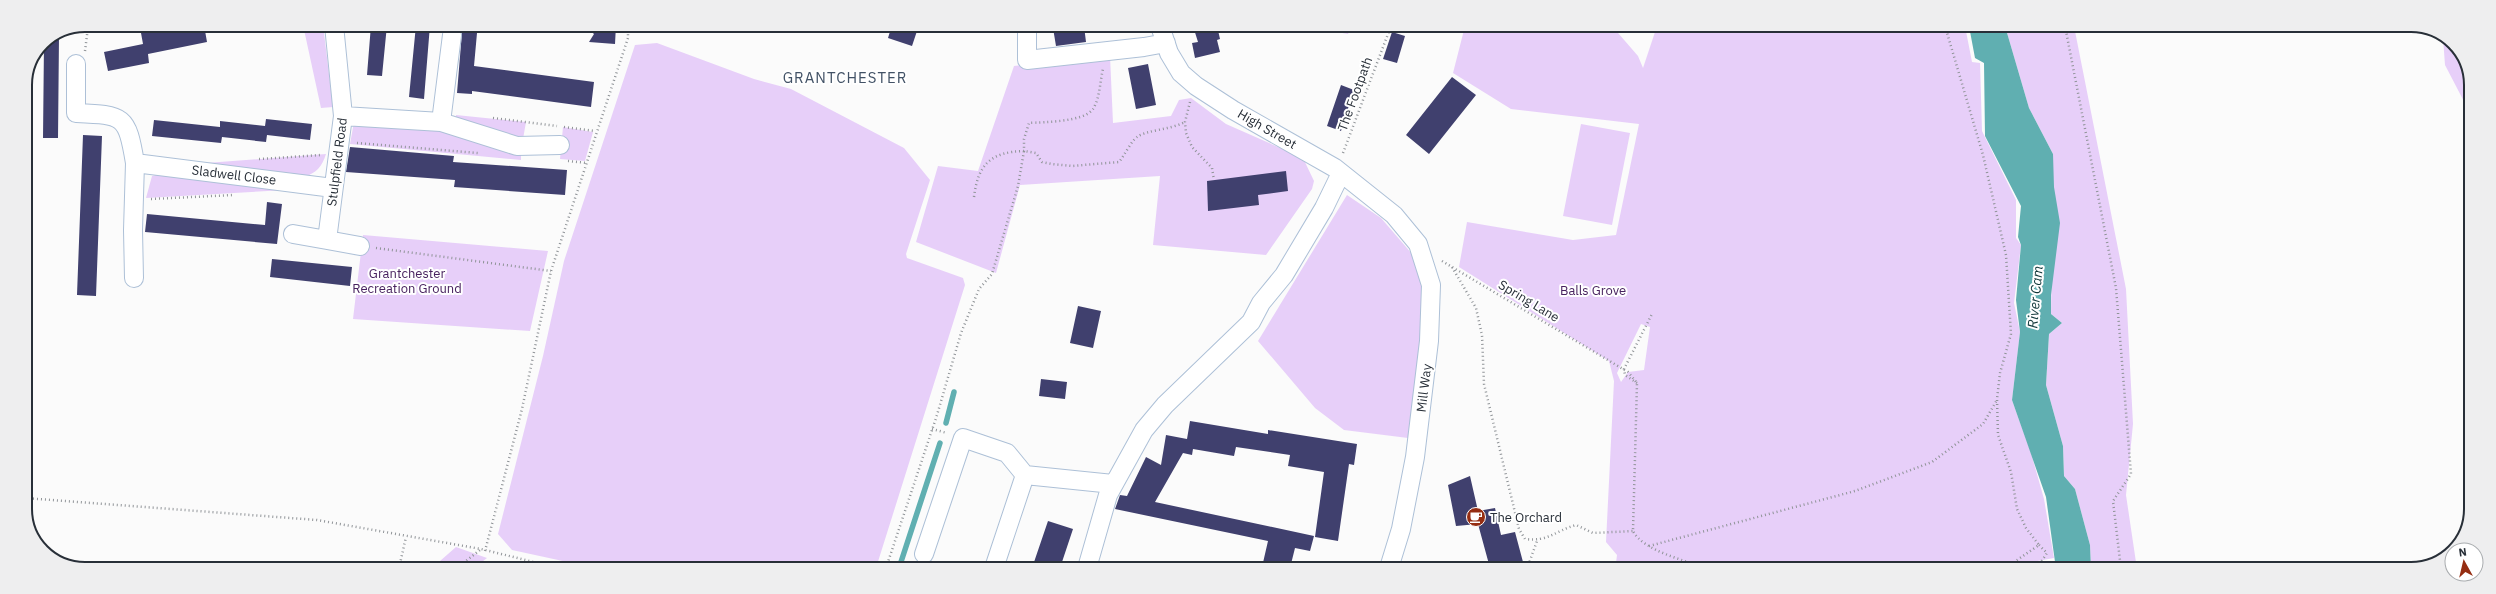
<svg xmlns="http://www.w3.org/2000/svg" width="2496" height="594" viewBox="0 0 2496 594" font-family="'IBM Plex Sans',sans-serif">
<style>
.green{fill:#e7cff9;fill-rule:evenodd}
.water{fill:#60afb1}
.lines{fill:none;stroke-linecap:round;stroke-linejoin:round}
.stream{stroke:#60afb1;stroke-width:5.5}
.building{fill:#40406e}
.minor-casing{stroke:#adc0d7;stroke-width:20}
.path{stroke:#909498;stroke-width:2.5;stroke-dasharray:1 3;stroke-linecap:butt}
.minor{stroke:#fff;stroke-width:18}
.labels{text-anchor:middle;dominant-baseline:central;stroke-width:4;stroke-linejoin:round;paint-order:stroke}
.street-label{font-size:13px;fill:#282f38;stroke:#fff}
.park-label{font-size:13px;fill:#48225f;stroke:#fff}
.poi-label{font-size:13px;fill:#282f38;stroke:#fff;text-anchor:start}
.water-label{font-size:14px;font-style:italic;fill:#103739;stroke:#fff}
.quarter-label{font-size:15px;letter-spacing:1px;fill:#425266;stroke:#fff}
.rim{fill:none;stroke:#282f38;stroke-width:2}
</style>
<rect width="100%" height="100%" fill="#fbfbfb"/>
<path class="green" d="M 303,25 L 323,25 L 333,107 L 321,108 Z
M 1303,26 L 1351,26 L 1348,34 Z
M 1465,26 L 1612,26 L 1638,56 L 1643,68 L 1657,26 L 1965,26 L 1972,62 L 1980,63 L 1982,131 L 2016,200 L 2016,238 L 2021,245 L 2014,303 L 2020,332 L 2012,400 L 2031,453 L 2044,499 L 2054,558 L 2026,563 L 2020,569 L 1652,569 L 1616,563 L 1617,555 L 1606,542 L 1614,381 L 1609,361 L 1459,267 L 1467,222 L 1573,240 L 1616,235 L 1639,124 L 1511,109 L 1453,73 ZM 1641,324 L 1650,327 L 1644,370 L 1628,372 L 1621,382 L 1617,373 Z
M 2005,26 L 2074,26 L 2126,289 L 2133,424 L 2126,495 L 2137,569 L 2091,569 L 2090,545 L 2075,489 L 2064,476 L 2063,446 L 2046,385 L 2049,334 L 2062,323 L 2051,314 L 2053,154 L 2029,108 Z
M 2443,38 L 2456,46 L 2471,81 L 2471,115 L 2445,65 Z
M 657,43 L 754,79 L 791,89 L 904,148 L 930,180 L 906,254 L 907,258 L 963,278 L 965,285 L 876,568 L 595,568 L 512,550 L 498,534 L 543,356 L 564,261 L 635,45 Z
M 1110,56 L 1113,123 L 1171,116 L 1179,100 L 1191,98 L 1226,124 L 1303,158 L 1314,181 L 1312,189 L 1266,255 L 1153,245 L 1160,176 L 1020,185 L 996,273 L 916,242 L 938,166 L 978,171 L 1014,66 Z
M 456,115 L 526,122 L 523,139 L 455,122 Z
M 354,122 L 430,127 L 521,154 L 521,160 L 350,144 Z
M 1581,124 L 1630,133 L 1612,225 L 1563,216 Z
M 563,127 L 593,132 L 585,161 L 560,159 Z
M 326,154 C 322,167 316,173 304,177 L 207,168 L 206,163 Z
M 161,174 L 304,189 L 146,198 L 152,176 Z
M 1347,195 L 1381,218 L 1419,262 L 1425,298 L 1408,438 L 1344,430 L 1315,408 L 1258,341 Z
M 363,235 L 548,251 L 530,331 L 353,319 Z
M 456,547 L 487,558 L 474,568 L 432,568 Z
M 2037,563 L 2057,564 L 2057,569 L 2031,569 Z"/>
<path class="water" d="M 1969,26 L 2005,26 L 2029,108 L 2053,154 L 2054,187 L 2060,223 L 2051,295 L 2051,314 L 2062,323 L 2049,334 L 2046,385 L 2063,446 L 2064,476 L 2075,489 L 2090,545 L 2091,569 L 2056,569 L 2046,497 L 2012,400 L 2020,332 L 2016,300 L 2021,245 L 2018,237 L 2021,206 L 1985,136 L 1984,63 L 1975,58 Z"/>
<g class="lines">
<path class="stream" d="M 946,423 L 954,392
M 899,568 L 940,443"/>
</g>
<path class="building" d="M 184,25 L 204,25 L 207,42 L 148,54 L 149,63 L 108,71 L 104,52 L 143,44 L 141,33 Z
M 371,25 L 387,25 L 382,76 L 367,75 Z
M 416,25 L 430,25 L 424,99 L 409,97 Z
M 585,25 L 616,25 L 615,44 L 589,42 L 594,34 Z
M 892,25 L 919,25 L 912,46 L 888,38 Z
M 1060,26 L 1084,26 L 1086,42 L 1056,46 L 1053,28 Z
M 1193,26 L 1217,26 L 1220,39 L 1217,40 L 1220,52 L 1195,58 L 1192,43 L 1198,42 Z
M 462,32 L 477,33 L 474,66 L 594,82 L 591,107 L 472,91 L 472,94 L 457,93 Z
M 1392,32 L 1405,36 L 1397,63 L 1383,59 Z
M 59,36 L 58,138 L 43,138 L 44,42 Z
M 1148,64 L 1156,105 L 1136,109 L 1128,68 Z
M 1452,77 L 1476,95 L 1429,154 L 1406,135 Z
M 1341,85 L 1354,90 L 1341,131 L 1327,126 Z
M 266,119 L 312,124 L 310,140 L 267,135 L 266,142 L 222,137 L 221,143 L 152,136 L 154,120 L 220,127 L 220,121 L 265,126 Z
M 83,135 L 102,136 L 96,296 L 77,295 Z
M 350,147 L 454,156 L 453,162 L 567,170 L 565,195 L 454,187 L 455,180 L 346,172 Z
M 1286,171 L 1288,191 L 1258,195 L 1259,205 L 1208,211 L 1207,181 Z
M 267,202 L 282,204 L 277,244 L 145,232 L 147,214 L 265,225 Z
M 272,259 L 352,267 L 350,286 L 270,277 Z
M 1078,306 L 1101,311 L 1093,348 L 1070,343 Z
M 1041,379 L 1067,382 L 1065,399 L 1039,396 Z
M 1190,421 L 1268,434 L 1268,430 L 1357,444 L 1354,465 L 1349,464 L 1338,541 L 1315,537 L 1324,472 L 1288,466 L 1290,455 L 1236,447 L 1234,456 L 1193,449 L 1192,455 L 1183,453 L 1155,502 L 1314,536 L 1310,551 L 1295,548 L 1290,568 L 1262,567 L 1268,541 L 1115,509 L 1120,495 L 1127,496 L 1146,457 L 1161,465 L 1166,435 L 1187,439 Z
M 1470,476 L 1478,511 L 1495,508 L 1501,535 L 1515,532 L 1523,562 L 1490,568 L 1478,524 L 1456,526 L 1448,485 Z
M 1048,521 L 1073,529 L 1060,568 L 1032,568 Z"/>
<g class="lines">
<g class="minor-casing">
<path id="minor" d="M 1027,25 L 1027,60 L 1144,47 L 1166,43
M 1160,26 L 1169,53 L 1181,73 L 1196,86 L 1233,110 L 1335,168 L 1394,215 L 1418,244 L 1431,285 L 1429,341 L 1415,457 L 1401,529 L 1389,568
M 76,64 L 76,113 C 124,115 127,115 135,163 L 333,188
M 343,116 L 441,122 L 517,146 L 560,145
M 441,122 L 452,35
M 293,234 L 327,240 L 343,116 L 334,25
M 327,240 L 360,246
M 134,278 L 133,230 L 135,163
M 924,554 L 963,438 L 1007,453 L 1025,475
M 994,568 L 1025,475 L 1113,484
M 1087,568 L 1108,495 L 1144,430 L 1165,405 L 1251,322 L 1261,303 L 1284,275 L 1324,208 L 1341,173"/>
</g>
<path class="path" d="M 1945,26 L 1983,155 L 2006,255 L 2011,334 L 2000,373 L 1997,399 L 1998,435 L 2011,472 L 2017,509 L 2026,528 L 2039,545 L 2004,569
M 2065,26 L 2116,288 L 2131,474 L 2113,501 L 2121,569
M 85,51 L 88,27 L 92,25
M 1190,102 L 1185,122 L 1186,133 L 1192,147 L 1212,168 L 1214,180
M 493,118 L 557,126
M 564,127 L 595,131
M 357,143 L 478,153
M 1343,153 L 1391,26
M 259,159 L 321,155
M 568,161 L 587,163
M 974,197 C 978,164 991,152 1024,151 L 1024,139 L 1029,123 C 1044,122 1084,122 1093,109 C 1100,98 1100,81 1103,69
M 151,199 L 234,195
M 376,248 L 551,271
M 1442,261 L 1628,372 L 1637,383 L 1633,531 C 1643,551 1687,561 1709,569
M 1452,267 L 1476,308 L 1482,335 L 1484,384 L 1519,529 L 1525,539 C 1548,542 1555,531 1576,525 L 1593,533 L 1633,531
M 1637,383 L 1625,375 L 1624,369 L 1652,314
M 932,429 L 947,433
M 25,498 L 317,520 L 481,549 L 558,568
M 2039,545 L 2047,553 L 2041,562 L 2041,569
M 1649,546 L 1855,491 L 1932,462 L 1983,424 L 1997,400
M 485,551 L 522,409 L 551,271 L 628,38 L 628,25
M 399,568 L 406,537
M 457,568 L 480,550
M 886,568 L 937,415 L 961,333 L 979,289 L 992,274 L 1018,186 L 1024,151 L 1036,153 L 1042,162 L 1052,164 L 1072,166 L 1119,162 C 1124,156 1132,140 1137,137 C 1146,130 1170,130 1185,122
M 1527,569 L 1537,541"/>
<use href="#minor" class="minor"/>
</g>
<defs>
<g id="cafe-disc" transform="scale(1)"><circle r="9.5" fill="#952d12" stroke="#fff"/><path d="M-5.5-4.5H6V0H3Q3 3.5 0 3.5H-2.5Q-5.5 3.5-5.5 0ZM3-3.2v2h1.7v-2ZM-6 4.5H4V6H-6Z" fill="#fff"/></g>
</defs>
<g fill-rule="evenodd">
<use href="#cafe-disc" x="1476" y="517"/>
</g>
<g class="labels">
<g class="street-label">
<text transform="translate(1355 94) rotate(-70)">The Footpath</text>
<text transform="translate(1267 129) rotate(30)">High Street</text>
<text transform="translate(337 162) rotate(-83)">Stulpfield Road</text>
<text transform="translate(234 175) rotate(7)">Sladwell Close</text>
<text transform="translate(1529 301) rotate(31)">Spring Lane</text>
<text transform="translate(1424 388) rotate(-83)">Mill Way</text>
</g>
<g class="park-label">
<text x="407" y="273">Grantchester<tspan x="407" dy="15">Recreation Ground</tspan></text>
<text x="1593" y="290">Balls Grove</text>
</g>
<g class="poi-label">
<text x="1490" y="517">The Orchard</text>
</g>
<g class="water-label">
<text transform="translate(2035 297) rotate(-85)">River Cam</text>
</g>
<g class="quarter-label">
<text x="845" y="77">GRANTCHESTER</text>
</g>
</g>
<path d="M0 0H2496V594H0ZM85 32H2411A53 53 0 0 1 2464 85V509A53 53 0 0 1 2411 562H85A53 53 0 0 1 32 509V85A53 53 0 0 1 85 32Z" fill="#eeeeef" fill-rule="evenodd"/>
<path class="rim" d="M85 32H2411A53 53 0 0 1 2464 85V509A53 53 0 0 1 2411 562H85A53 53 0 0 1 32 509V85A53 53 0 0 1 85 32Z"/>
<g transform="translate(2464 562) rotate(352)"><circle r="19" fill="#ffffff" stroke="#a9acaf"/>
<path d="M0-3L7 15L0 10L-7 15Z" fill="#952d12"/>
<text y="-6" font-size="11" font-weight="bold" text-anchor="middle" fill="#282f38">N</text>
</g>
</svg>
